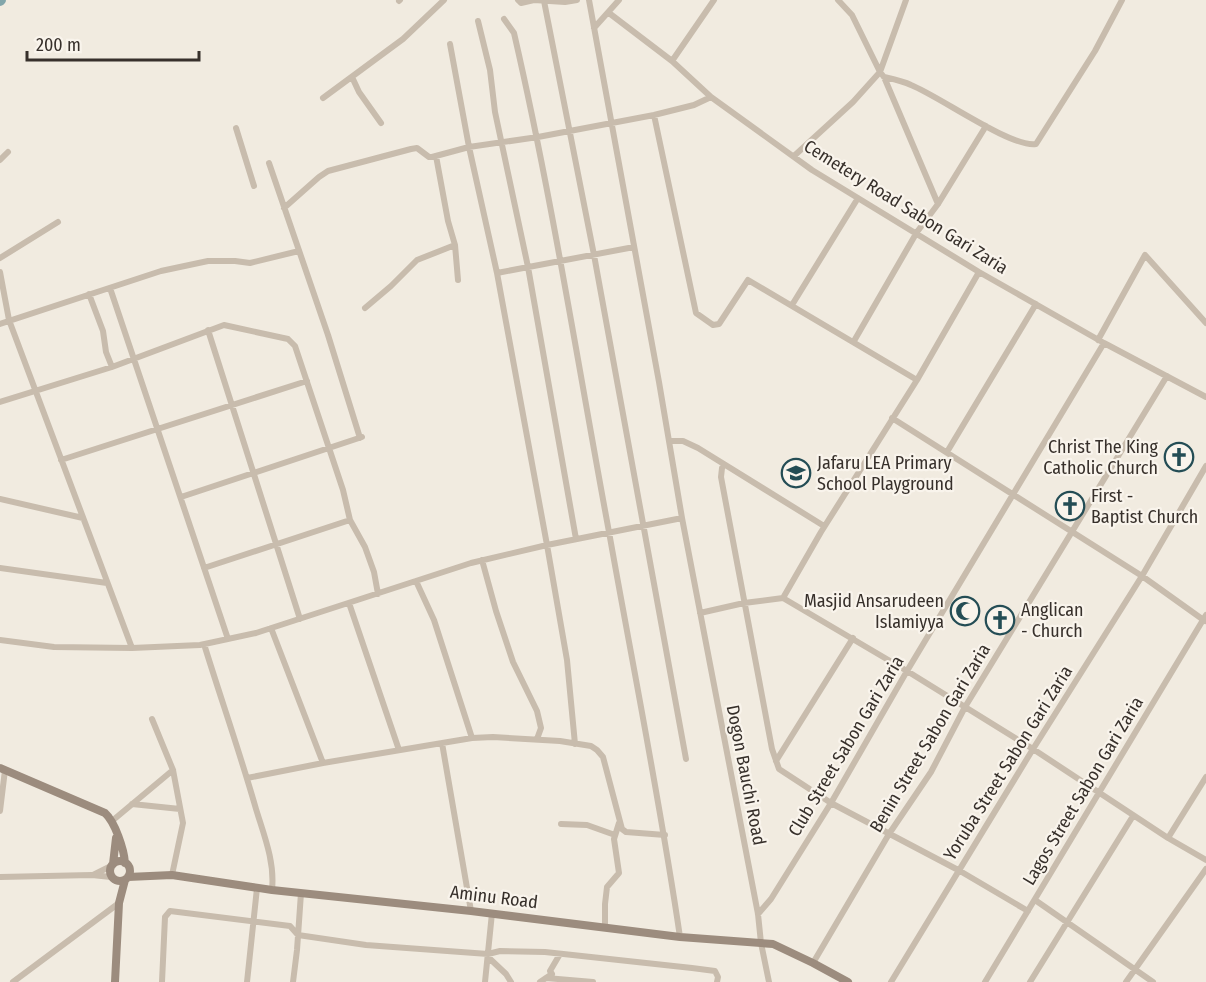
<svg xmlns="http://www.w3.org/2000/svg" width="1206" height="982" viewBox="0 0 1206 982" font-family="'Fira Sans Condensed',sans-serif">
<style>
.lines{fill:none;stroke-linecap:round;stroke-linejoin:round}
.river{stroke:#82a6ab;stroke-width:10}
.street{stroke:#c8bcad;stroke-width:6}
.secondary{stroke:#9c8c7e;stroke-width:8}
.labels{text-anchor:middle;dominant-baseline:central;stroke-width:4.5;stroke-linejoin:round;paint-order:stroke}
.street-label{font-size:18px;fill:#37302b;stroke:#f9f4ec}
.poi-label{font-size:18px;fill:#37302b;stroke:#f9f4ec;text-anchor:start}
</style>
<rect width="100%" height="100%" fill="#f1ebe0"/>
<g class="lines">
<path class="river" d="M 0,1 L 1,0"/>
<path class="street" d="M 518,0 L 521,3 L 534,0 L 565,2 L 577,0
M 589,0 L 659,382 L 682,518 L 758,914 L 761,943 L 769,982
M 906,0 L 880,72 L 884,77 L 938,204
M 399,1 L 400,0
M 544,1 L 594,255 L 686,759
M 609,13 L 672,61 L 711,97 L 812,170 L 979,272 L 1104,343 L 1206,397
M 504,19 L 514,33 C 552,198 578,365 609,532 C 633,667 660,801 680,937
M 478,21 L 490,70 L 495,112 L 528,267 L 576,539
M 594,28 L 619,0
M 450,44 L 469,147 L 497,273 L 547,545 L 567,660 L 575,744
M 672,61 L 714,0
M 352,77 L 359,92 L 381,123
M 884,77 C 893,79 903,81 911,85 C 939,96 1011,148 1036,144 L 1095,51 L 1122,0
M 323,98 L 403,39 L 444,0
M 654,115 L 696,313 L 713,325 L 719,324 L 748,280 L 917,380
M 236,128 L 254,186
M 794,156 L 853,102 L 880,72 L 852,15 L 838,0
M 0,160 L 8,152
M 269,163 L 328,335 L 360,438
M 284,208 L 319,177 L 328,171 L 411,149 L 417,148 L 429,157 L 432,157 L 469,147 L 538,137 L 654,115 L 694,105 L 711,97
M 455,245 L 458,280
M 0,258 L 58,222
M 0,272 L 9,320 L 132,648
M 497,273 L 634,247
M 110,288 L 228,639
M 89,294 L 103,331 L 106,352 L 112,367
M 792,305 L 858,198
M 365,308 L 391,286 L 417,260 L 455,245 L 448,221 L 436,156
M 0,324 L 161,271 L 208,261 L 235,261 L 250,263 L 299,251
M 208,330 L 300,619
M 1098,340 L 1145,255 L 1206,323
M 854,341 L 917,232 L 938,204 L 986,126
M 0,402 L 112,367 L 224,325 L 288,339 L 295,346 L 343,490 L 350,520 L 365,547 L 374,572 L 378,594
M 892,418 L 1142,576 L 1205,621
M 669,441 L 683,441 L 698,448 L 824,526
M 947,452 L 1036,304
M 61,460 L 307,381
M 724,465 L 722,468 L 721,477 L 772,749 L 779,769 L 831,803 L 960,871 L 1028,911
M 181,497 L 362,437
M 0,499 L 83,518
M 482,560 L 496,611 L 513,662 L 537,711 L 541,728 L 537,739
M 0,568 L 107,583
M 204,568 L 350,520
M 416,581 L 434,620 L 472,738
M 783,598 L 821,532 L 917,380 L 979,272
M 349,603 L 399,750
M 700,613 L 744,603 L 783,598 L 907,671 L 1033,749 L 1168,838 L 1206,860
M 271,628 L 323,763
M 0,640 L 54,647 L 132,648 L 200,645 L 256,633 L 471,563 L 547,545 L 682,518
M 204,644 C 221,699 240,753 256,809 C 264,835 275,862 272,890
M 152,719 L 173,770 L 183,823 L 172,875
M 442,743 L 471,911
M 776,761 L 853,638
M 247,778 L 323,763 L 472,738 L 493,737 L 560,741 L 591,746 L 597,750 L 603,757 L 622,829 L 626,832 L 665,835
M 132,804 L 180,809
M 0,811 L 5,770
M 112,821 L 173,770
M 561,824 L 587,825 L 615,835
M 1168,838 L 1206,777
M 93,875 L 111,866
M 0,877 L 92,875 L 111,877
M 1035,900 L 1153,982
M 758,914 L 771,899 L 831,803 L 907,671 L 1104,343
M 605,928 L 605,904 L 607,887 L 619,873 L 614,839 L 619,823
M 488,957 L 506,974 L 511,982
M 813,963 L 889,834 L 931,772 L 965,707 L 1167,376
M 546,978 L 593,982
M 13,982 L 119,903
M 162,982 L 165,917 L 170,911 L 290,926 L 298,935 L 366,945 L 488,954 L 500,951 L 545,952 L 692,968 L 715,971 L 718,977 L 717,982
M 247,982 L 257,888
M 293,982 L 297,950 L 301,893
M 485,982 L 492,913
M 540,982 L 552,974 L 550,971 L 560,954
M 891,982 L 1033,749 L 1142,576 L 1206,466
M 985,982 L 1206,615
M 1030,982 L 1133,816
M 1126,982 L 1206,869"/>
<path class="secondary" d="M 0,768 L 105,813 C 115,822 124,849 125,863
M110 871a10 10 0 1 1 20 0a10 10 0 1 1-20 0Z
M 113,864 L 116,838
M 128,877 L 172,875 L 272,890 L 471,911 L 680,937 L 773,944 L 813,963 L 848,982
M 115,982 L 119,903 L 125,880"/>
</g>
<defs>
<g id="church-ring" transform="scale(1.5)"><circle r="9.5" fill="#f9f4ec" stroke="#244d55" stroke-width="1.5"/><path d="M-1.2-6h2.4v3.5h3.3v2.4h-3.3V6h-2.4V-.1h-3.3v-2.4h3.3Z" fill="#244d55"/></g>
<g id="school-ring" transform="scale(1.5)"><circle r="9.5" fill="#f9f4ec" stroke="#244d55" stroke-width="1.5"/><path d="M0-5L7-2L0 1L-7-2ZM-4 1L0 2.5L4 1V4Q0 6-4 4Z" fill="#244d55"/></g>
<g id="mosque-ring" transform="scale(1.5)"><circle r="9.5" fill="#f9f4ec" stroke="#244d55" stroke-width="1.5"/><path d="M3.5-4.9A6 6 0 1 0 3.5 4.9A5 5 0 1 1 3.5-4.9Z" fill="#244d55"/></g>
</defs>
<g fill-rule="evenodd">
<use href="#church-ring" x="1179" y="457"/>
<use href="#school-ring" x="796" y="473"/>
<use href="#church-ring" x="1070" y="506"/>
<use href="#mosque-ring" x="965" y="611"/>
<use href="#church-ring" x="1000" y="620"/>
</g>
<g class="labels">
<g class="street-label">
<text transform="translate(906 207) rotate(32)">Cemetery Road Sabon Gari Zaria</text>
<text transform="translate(930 738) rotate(-59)">Benin Street Sabon Gari Zaria</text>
<text transform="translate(846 746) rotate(-59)">Club Street Sabon Gari Zaria</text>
<text transform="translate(1008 763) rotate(-58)">Yoruba Street Sabon Gari Zaria</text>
<text transform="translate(746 775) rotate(79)">Dogon Bauchi Road</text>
<text transform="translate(1083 791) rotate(-59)">Lagos Street Sabon Gari Zaria</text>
<text transform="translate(494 897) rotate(7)">Aminu Road</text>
</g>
<g class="poi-label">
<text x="1158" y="447" text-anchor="end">Christ The King<tspan x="1158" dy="21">Catholic Church</tspan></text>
<text x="817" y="463">Jafaru LEA Primary<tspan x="817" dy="21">School Playground</tspan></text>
<text x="1091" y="496">First -<tspan x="1091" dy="21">Baptist Church</tspan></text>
<text x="944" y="601" text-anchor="end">Masjid Ansarudeen<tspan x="944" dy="21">Islamiyya</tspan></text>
<text x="1021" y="610">Anglican<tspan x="1021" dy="21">- Church</tspan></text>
</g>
</g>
<path d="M27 51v9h172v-9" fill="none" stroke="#37302b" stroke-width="3"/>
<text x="36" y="51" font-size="18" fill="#37302b" stroke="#f9f4ec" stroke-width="4.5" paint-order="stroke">200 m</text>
</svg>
